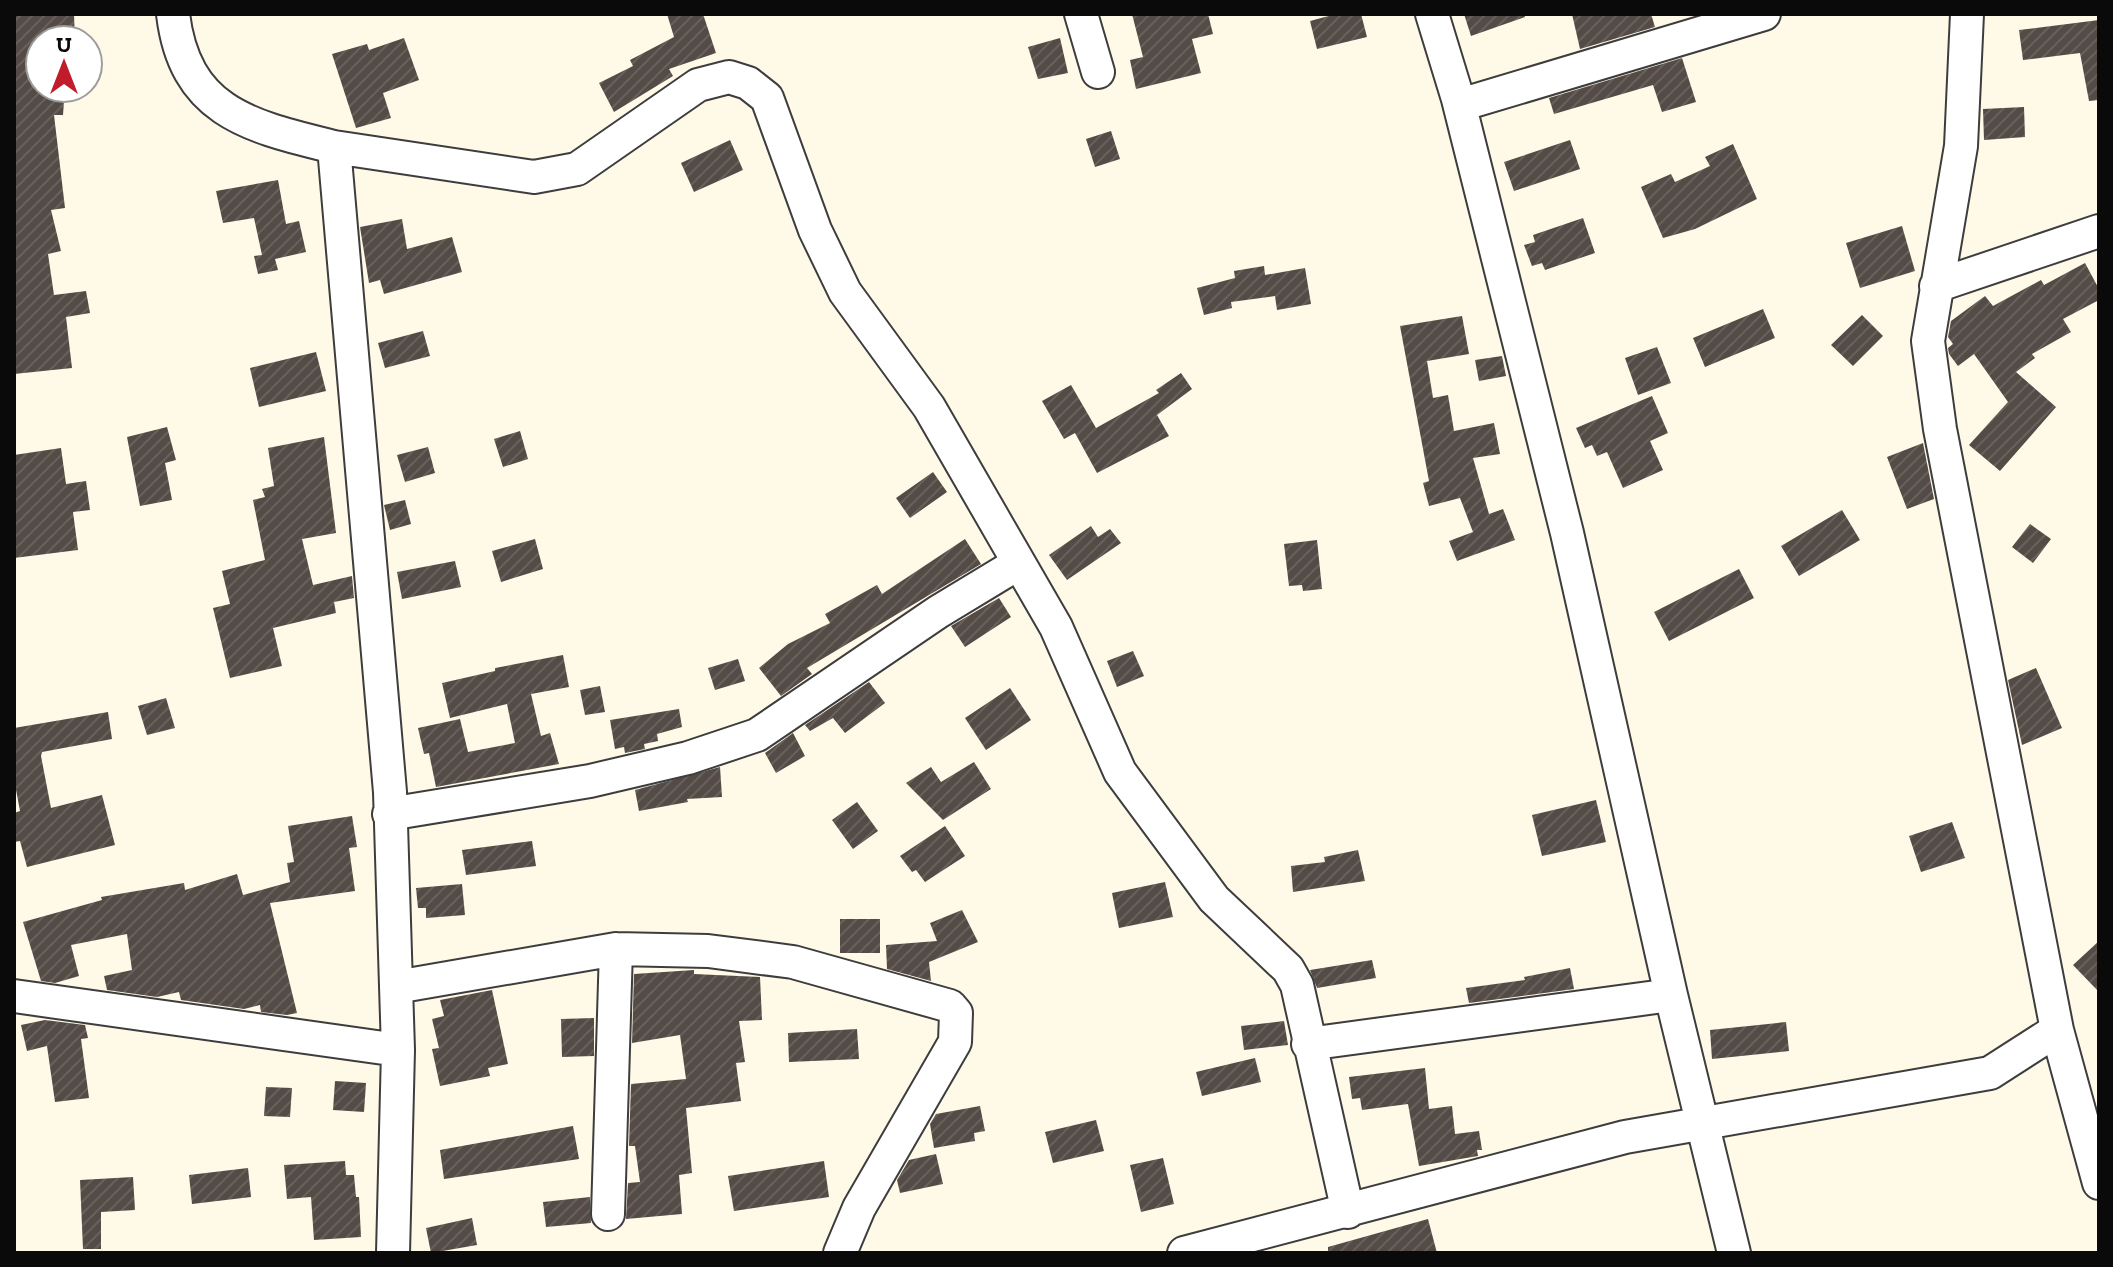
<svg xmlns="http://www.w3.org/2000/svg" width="2113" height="1267" viewBox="0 0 2113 1267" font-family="'Zilla Slab',serif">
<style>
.building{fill:url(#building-hatch)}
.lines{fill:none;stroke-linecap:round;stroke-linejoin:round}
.minor-casing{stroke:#3d3d3d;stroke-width:36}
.minor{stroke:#fff;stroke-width:32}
</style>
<defs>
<pattern id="building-hatch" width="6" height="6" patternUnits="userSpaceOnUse" patternTransform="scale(2)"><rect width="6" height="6" fill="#544b46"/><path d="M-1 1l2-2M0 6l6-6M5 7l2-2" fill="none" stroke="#68605c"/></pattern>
</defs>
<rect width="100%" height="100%" fill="#fff9e8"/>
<path class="building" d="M 14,14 L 74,14 L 75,40 L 40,40 L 40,88 L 65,88 L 63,115 L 54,115 L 65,208 L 51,210 L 61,251 L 48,254 L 54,295 L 86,291 L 90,313 L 66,317 L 72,368 L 14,374 Z
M 667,14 L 703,14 L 716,53 L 669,69 L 673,76 L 614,112 L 599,83 L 633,66 L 630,60 L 674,37 Z
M 1132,14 L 1208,14 L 1213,34 L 1192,39 L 1201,73 L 1136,89 L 1130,60 L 1143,57 Z
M 1336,14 L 1361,14 L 1367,37 L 1317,49 L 1310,21 Z
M 1464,14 L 1524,14 L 1525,17 L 1471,36 Z
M 1572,14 L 1651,14 L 1655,27 L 1580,49 Z
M 2099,20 L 2099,100 L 2089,101 L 2080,53 L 2023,60 L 2019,30 Z
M 404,38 L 419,80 L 383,93 L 391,118 L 356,128 L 332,54 L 367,44 L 369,50 Z
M 1060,38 L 1068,73 L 1038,79 L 1028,47 Z
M 1682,58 L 1696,102 L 1662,112 L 1653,85 L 1554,114 L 1549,98 Z
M 2024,107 L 2025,137 L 1984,140 L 1983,109 Z
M 1111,131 L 1120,159 L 1095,167 L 1086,139 Z
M 730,140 L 743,170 L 694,192 L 681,163 Z
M 1570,140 L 1580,169 L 1514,191 L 1504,162 Z
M 1733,144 L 1757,199 L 1695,229 L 1663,238 L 1641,187 L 1671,174 L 1675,182 L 1710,166 L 1705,157 Z
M 278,180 L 286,224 L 299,221 L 306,252 L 275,259 L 278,270 L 258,274 L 254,256 L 262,255 L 254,218 L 223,223 L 216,191 Z
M 1583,218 L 1595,253 L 1545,270 L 1542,263 L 1532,266 L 1524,245 L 1535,242 L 1533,235 Z
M 402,219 L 407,249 L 452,237 L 462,272 L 384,294 L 380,280 L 369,283 L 360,227 Z
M 1902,226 L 1915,271 L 1860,288 L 1846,243 Z
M 2085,263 L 2099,289 L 2099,300 L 2063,319 L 2071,332 L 2032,354 L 2035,358 L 2016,372 L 2056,407 L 2000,471 L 1969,445 L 2008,402 L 1974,354 L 1958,366 L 1949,354 L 1948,348 L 1953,344 L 1948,337 L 1951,321 L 1985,296 L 1993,306 L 2041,280 L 2044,285 Z
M 1264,266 L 1265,275 L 1305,268 L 1311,304 L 1277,310 L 1275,296 L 1231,302 L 1232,308 L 1204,315 L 1197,288 L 1235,278 L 1234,271 Z
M 1763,309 L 1775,338 L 1705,367 L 1693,338 Z
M 1862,315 L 1883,336 L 1853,366 L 1831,345 Z
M 1462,316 L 1469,354 L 1427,361 L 1433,398 L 1448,395 L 1454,431 L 1494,423 L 1500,454 L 1473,458 L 1489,514 L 1503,509 L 1515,540 L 1457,561 L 1449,541 L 1473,532 L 1460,498 L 1429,506 L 1423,483 L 1429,481 L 1400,326 Z
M 423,331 L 430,356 L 385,368 L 378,343 Z
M 1657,347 L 1671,383 L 1638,395 L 1625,358 Z
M 316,352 L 326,391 L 259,407 L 250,368 Z
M 1502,356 L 1506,376 L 1479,381 L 1475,360 Z
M 1181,373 L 1192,389 L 1157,415 L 1169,436 L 1097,473 L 1075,433 L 1064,439 L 1042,401 L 1071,385 L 1096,428 L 1159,393 L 1156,390 Z
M 1652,396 L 1668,433 L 1650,441 L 1663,470 L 1623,488 L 1607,452 L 1597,456 L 1592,445 L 1585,448 L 1576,428 Z
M 167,427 L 176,460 L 165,463 L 172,500 L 140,506 L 127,437 Z
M 520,431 L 528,459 L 503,467 L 494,439 Z
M 324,437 L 336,533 L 302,539 L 313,585 L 352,576 L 354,598 L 334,602 L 336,613 L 273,628 L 282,666 L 230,678 L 213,608 L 230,604 L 222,571 L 265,560 L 253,500 L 265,497 L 262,489 L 274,486 L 268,448 Z
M 1923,443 L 1934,499 L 1907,509 L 1887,457 Z
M 428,447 L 435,473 L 405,482 L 397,455 Z
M 61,448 L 66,484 L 86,481 L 90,510 L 73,512 L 78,550 L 14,558 L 14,455 Z
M 933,472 L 947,492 L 910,518 L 896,498 Z
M 405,500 L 411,524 L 390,530 L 384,505 Z
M 1842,510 L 1860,540 L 1799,576 L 1781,546 Z
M 2030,524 L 2051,539 L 2033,563 L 2012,547 Z
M 1091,526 L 1098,537 L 1110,529 L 1121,543 L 1067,580 L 1049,555 Z
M 535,539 L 543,569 L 501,582 L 492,551 Z
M 965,539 L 981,564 L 807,668 L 812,674 L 781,696 L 759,668 L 788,644 L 830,623 L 825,614 L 877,585 L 882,594 Z
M 1317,540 L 1322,589 L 1303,591 L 1302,585 L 1289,586 L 1284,544 Z
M 455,561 L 461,587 L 402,599 L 397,572 Z
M 1739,569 L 1754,598 L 1669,641 L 1654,612 Z
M 999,598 L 1011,617 L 965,647 L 951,626 Z
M 1133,651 L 1144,676 L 1117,687 L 1107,661 Z
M 563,655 L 569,687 L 531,694 L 541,736 L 550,733 L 559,764 L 436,787 L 429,753 L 424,754 L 418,728 L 460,719 L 468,752 L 515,743 L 507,704 L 450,718 L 442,683 L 495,671 L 495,668 Z
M 738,659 L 745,681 L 715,690 L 708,668 Z
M 2036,668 L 2062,728 L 2022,745 L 2008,680 Z
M 869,682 L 885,703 L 845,733 L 833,718 L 810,731 L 805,725 Z
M 600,686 L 605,712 L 585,715 L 580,690 Z
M 1010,688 L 1031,720 L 986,750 L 965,718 Z
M 166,698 L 175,728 L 147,735 L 138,706 Z
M 679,709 L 682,727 L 657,734 L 658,741 L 644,744 L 645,749 L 625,753 L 624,747 L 615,749 L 610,720 Z
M 108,712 L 112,739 L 42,752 L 41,756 L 51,808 L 102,795 L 115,845 L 27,867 L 20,841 L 14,842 L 14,813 L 20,811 L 14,779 L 14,728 Z
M 793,733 L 805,756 L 776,773 L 765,753 Z
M 974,762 L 991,789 L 943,820 L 906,783 L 931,767 L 941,782 Z
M 720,767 L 722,797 L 687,799 L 688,802 L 639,811 L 635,790 Z
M 1596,800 L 1606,842 L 1542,856 L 1532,815 Z
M 857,802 L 878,831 L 853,849 L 832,820 Z
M 352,816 L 357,847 L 349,848 L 355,891 L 270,903 L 297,1013 L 287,1015 L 261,1012 L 260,1005 L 244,1009 L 181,1000 L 179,992 L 157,997 L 107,990 L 104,976 L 132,970 L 127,934 L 71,945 L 79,976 L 55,983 L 41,981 L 23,922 L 102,900 L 101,897 L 184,883 L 185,890 L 237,874 L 243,895 L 290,882 L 287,863 L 294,862 L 288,826 Z
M 1952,822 L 1965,858 L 1921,872 L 1909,836 Z
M 945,826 L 965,856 L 925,882 L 916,870 L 912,872 L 900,856 Z
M 532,841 L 536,866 L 466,875 L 462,850 Z
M 1358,850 L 1365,881 L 1293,892 L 1291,866 L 1325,862 L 1324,857 Z
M 1165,882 L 1173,917 L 1119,928 L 1112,893 Z
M 462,884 L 465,915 L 426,918 L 426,908 L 418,908 L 416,888 Z
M 962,910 L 978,942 L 929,962 L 931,981 L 887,969 L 886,945 L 937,941 L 930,923 Z
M 840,919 L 880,919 L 880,953 L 840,953 Z
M 2099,941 L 2099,992 L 2073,965 Z
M 1372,960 L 1376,978 L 1317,988 L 1310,970 Z
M 1570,968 L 1574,989 L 1469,1003 L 1466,988 L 1525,980 L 1524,977 Z
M 694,970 L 694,974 L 760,977 L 762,1020 L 739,1021 L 745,1062 L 736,1063 L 741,1101 L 686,1108 L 692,1173 L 679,1175 L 682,1214 L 626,1219 L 628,1183 L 640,1182 L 635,1146 L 629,1146 L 631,1084 L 686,1079 L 680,1035 L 632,1043 L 634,974 Z
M 492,990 L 508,1064 L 488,1068 L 490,1076 L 440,1086 L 432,1049 L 439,1048 L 432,1019 L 444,1016 L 440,1000 Z
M 594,1018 L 594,1056 L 562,1057 L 561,1019 Z
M 45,1020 L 85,1025 L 88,1038 L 81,1039 L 89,1098 L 55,1102 L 47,1046 L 27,1051 L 21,1025 Z
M 1284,1021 L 1288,1045 L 1244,1050 L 1241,1026 Z
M 1786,1022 L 1789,1051 L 1712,1059 L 1710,1030 Z
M 857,1029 L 859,1059 L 789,1062 L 788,1033 Z
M 1255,1058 L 1261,1082 L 1202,1096 L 1196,1072 Z
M 1425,1068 L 1429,1109 L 1452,1106 L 1455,1134 L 1479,1131 L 1482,1150 L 1477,1150 L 1478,1156 L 1419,1166 L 1408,1104 L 1362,1110 L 1360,1098 L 1352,1099 L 1349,1077 Z
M 335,1081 L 366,1083 L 364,1112 L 333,1110 Z
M 266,1087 L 292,1088 L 290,1117 L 264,1116 Z
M 980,1106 L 985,1131 L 974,1133 L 975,1141 L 934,1148 L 930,1124 L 936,1114 Z
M 1096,1120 L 1104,1151 L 1053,1163 L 1045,1132 Z
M 573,1126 L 579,1159 L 444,1179 L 440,1150 Z
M 936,1154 L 943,1184 L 900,1193 L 897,1180 L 909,1160 Z
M 1163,1158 L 1174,1204 L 1141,1212 L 1130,1165 Z
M 345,1161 L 346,1175 L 354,1175 L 356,1197 L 359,1197 L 361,1237 L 314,1240 L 311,1197 L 287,1199 L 284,1165 Z
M 824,1161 L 829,1197 L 734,1211 L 728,1176 Z
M 248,1168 L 251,1197 L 192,1204 L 189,1175 Z
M 133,1177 L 135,1210 L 101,1212 L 101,1249 L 83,1249 L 80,1180 Z
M 590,1197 L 591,1223 L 546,1227 L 543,1202 Z
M 472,1218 L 477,1245 L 431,1253 L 426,1228 Z
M 1428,1219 L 1437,1253 L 1328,1253 L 1328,1247 Z"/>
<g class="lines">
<g class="minor-casing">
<path id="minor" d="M 173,14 C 185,113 250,126 334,147 L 390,792 L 398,1050 L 393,1253
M 1081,14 L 1098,72
M 1432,14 L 1458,99 L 1567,533 L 1671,995 L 1734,1253
M 1967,14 L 1961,146 L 1928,341 L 1940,429 L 2057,1030 L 2099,1183
M 1460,105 L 1764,14
M 334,147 L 534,177 L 577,169 L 698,85 L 729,77 L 748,83 L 767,98 L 815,230 L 845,292 L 929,407 L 1056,627 L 1120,772 L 1214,899 L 1288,969 L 1297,985 L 1348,1212
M 1936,286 L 2099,231
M 389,814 L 590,781 L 688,758 L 757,735 L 938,612 L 1019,563
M 396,987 L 616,949 L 708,951 L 793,962 L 950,1006 L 956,1013 L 955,1042 L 859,1208 L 840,1253
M 14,996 L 398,1050
M 1308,1044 L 1671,995
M 608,1214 L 616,949
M 1184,1253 L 1625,1137 L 1990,1073 L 2057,1030"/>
</g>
<use href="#minor" class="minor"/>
</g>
<rect width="2113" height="1267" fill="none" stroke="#0a0a0a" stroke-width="32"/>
<g transform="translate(64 64)"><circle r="38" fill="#ffffff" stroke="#9d9d9d" stroke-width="2"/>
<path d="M0-6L14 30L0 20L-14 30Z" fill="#c11c2c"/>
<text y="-12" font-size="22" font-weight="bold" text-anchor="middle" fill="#0a0a0a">U</text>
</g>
</svg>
